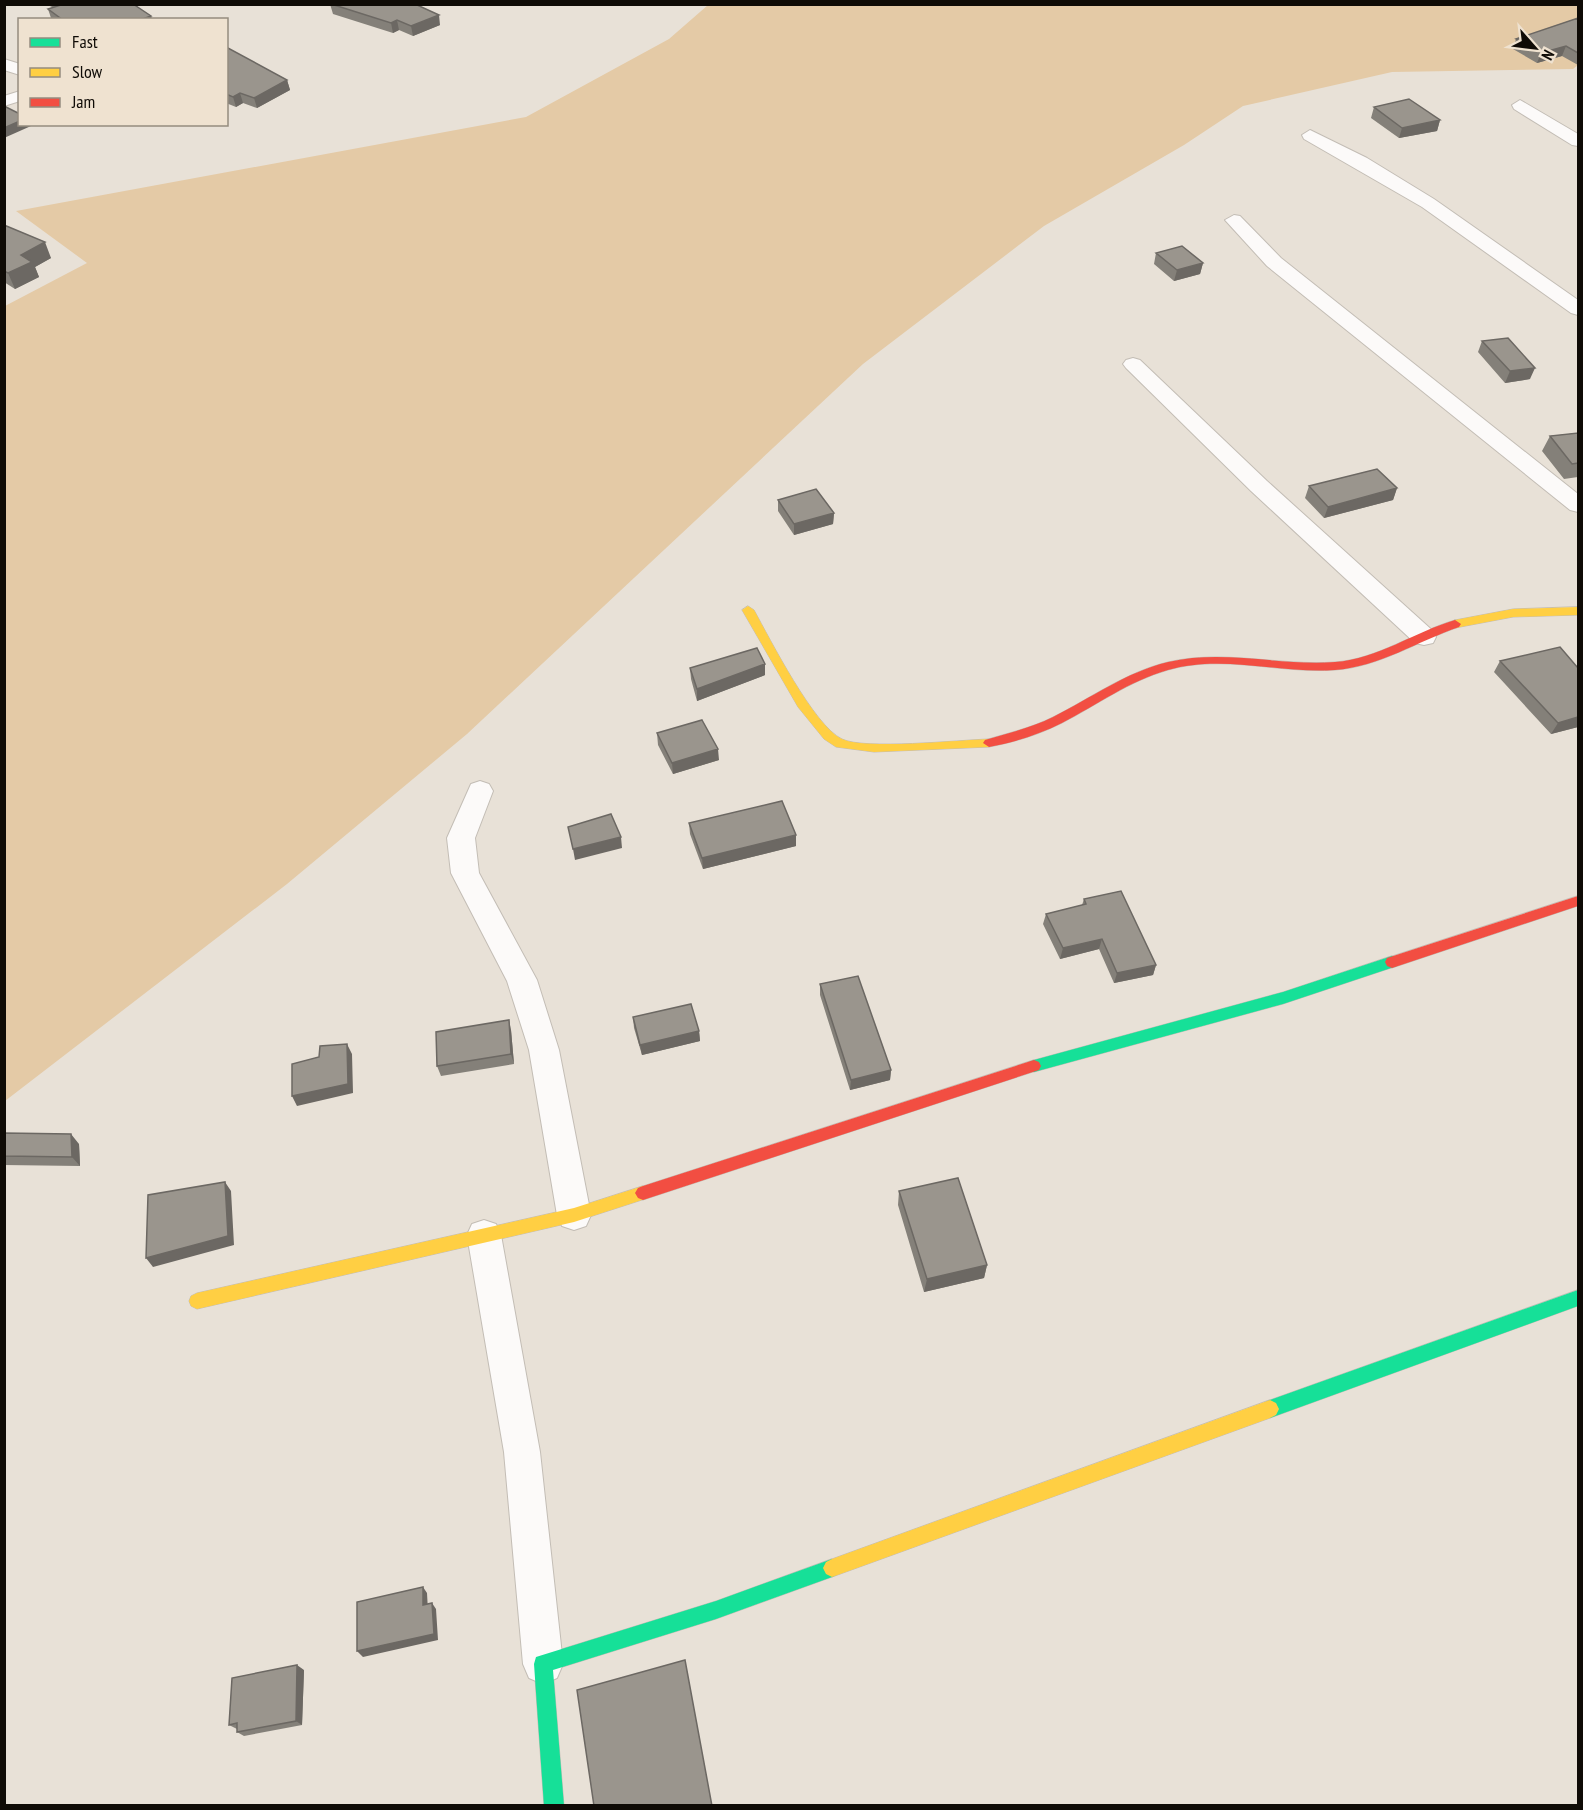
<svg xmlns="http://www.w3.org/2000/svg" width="1583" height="1810" viewBox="0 0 1583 1810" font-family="'PT Sans Narrow',sans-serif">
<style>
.green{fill:#e4caa6}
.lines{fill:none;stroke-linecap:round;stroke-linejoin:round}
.street-casing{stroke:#c3bdb5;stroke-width:2}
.fast-casing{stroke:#c3bdb5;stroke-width:1}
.slow-casing{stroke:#c3bdb5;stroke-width:1}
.jam-casing{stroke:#c3bdb5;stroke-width:1}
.street{fill:#fcfaf9;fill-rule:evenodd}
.fast{fill:#16e098;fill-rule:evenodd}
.slow{fill:#ffcf43;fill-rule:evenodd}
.jam{fill:#f24e42;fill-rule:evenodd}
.wall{fill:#848079}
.shaded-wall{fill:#6c6863}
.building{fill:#9a958d;stroke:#6c6863;stroke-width:1.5}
</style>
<rect width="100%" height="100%" fill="#e8e1d7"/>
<path class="green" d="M 708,5 L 1578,5 L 1578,65 L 1573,69 L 1392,72 L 1243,106 L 1184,145 L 1044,226 L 863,364 L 467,734 L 287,884 L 5,1101 L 5,306 L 87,263 L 16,211 L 526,117 L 669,39 Z"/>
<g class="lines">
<g class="street-casing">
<path id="street" d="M 4,59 L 20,64 L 20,75 L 4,70 Z
M 20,91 L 20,101 L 4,106 L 4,96 Z
M 1520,100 L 1578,134 L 1578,146 L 1572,145 L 1514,109 L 1512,105 Z
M 1310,130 L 1367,158 L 1434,199 L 1578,300 L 1578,315 L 1571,313 L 1422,207 L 1304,139 L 1302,135 Z
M 1234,215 L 1240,216 L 1281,258 L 1578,494 L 1578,512 L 1570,510 L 1267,266 L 1225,220 Z
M 1133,358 L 1140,360 L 1267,481 L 1433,631 L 1436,637 L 1433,643 L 1424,645 L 1415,643 L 1251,491 L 1126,368 L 1123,364 L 1126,360 Z
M 480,781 L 489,784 L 493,791 L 475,838 L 479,873 L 537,980 L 559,1050 L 591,1215 L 586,1226 L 574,1230 L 562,1226 L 557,1215 L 529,1050 L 507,981 L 451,873 L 447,838 L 471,784 Z
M 484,1220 L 496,1224 L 501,1235 L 540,1452 L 563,1664 L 557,1678 L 543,1684 L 529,1678 L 523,1664 L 504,1452 L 467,1235 L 472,1224 Z"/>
</g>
<g class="fast-casing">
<path id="fast" d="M 1392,956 L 1397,958 L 1399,962 L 1397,966 L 1283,1004 L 1034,1072 L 1029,1070 L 1027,1066 L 1029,1062 L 1034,1060 L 1283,992 Z
M 1578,1290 L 1578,1306 L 1270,1418 L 1264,1415 L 1261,1409 L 1264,1403 L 1270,1400 Z
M 832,1559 L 838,1562 L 841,1568 L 838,1574 L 832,1577 L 716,1619 L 553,1670 L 564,1806 L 544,1806 L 534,1664 L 536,1657 L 716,1601 Z"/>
</g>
<g class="slow-casing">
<path id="slow" d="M 748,606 L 754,610 C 770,639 814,726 842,739 C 864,750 959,740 989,739 L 995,743 L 989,747 L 874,752 L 836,747 L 824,739 L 798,707 L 742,610 Z
M 1578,607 L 1578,615 L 1513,617 L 1455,628 L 1449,624 L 1455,620 L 1513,609 Z
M 643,1186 L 648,1188 L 651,1193 L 648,1198 L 574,1222 L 197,1309 L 191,1306 L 189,1301 L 191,1296 L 197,1293 L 574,1208 Z
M 1270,1400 L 1276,1403 L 1279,1409 L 1276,1415 L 1270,1418 L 832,1577 L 826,1574 L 823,1568 L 826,1562 L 832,1559 Z"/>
</g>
<g class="jam-casing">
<path id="jam" d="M 1455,620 L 1461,624 L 1459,627 C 1418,641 1379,667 1335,670 C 1279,674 1223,654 1168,670 C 1129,681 1097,705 1062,723 C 1038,735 1015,742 989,747 L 983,743 L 985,740 C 1008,733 1031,728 1053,717 C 1091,698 1126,672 1168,662 C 1224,649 1279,666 1335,662 C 1378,659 1414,632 1455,620 Z
M 1578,896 L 1578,906 L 1392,968 L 1387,966 L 1385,962 L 1387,958 Z
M 1034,1060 L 1039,1062 L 1041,1066 L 1039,1070 L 643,1200 L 638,1198 L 635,1193 L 638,1188 L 643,1186 Z"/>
</g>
<use href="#street" class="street"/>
<use href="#fast" class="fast"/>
<use href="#slow" class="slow"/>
<use href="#jam" class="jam"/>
</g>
<path class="wall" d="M 46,4 L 133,4 L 151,16 L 152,20 L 53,20 L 51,18 L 48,9 L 54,8 Z
M 330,4 L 440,25 L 413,36 L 399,30 L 393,33 L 333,14 Z
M 1578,18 L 1578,65 L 1562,56 L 1537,63 L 1513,49 L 1516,39 Z
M 226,48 L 287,80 L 290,90 L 257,108 L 243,103 L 236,107 L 226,103 Z
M 1374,107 L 1440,120 L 1437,131 L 1399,138 L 1371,118 Z
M 4,225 L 51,258 L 35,267 L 39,277 L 15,289 L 4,282 Z
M 1156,253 L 1203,263 L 1200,274 L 1174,281 L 1154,264 Z
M 1482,341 L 1530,379 L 1505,383 L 1478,352 Z
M 1578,433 L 1578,477 L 1564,479 L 1542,451 L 1550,436 Z
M 1309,486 L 1397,488 L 1393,500 L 1324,518 L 1305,498 Z
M 778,500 L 834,513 L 833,524 L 794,535 L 778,511 Z
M 1500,661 L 1578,668 L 1578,727 L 1551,734 L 1494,672 Z
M 765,664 L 765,675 L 697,701 L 691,679 L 690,668 Z
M 657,733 L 719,760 L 673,774 L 658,745 Z
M 689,823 L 796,846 L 703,869 L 690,834 Z
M 1084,899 L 1156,965 L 1153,975 L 1114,983 L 1099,949 L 1060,959 L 1043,924 L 1046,914 L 1082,905 Z
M 820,984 L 891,1070 L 890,1080 L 850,1090 L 820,995 Z
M 633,1017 L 699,1031 L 700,1041 L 642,1055 L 634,1028 Z
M 511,1030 L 514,1064 L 441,1076 L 437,1066 Z
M 4,1133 L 79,1144 L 80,1166 L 4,1165 Z
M 899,1191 L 987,1265 L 984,1278 L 924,1292 L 898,1205 Z
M 304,1670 L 302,1725 L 244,1736 L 237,1732 L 237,1729 L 229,1725 Z"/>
<path class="shaded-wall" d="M 439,15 L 440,25 L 413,36 L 411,26 Z
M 151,16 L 152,20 L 140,20 Z
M 397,20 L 399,30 L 393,33 L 391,23 Z
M 1566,46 L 1562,56 L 1537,63 L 1541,53 Z
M 287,80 L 290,90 L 257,108 L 254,98 Z
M 240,93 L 243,103 L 236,107 L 233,97 Z
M 1440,120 L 1437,131 L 1399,138 L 1402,128 Z
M 20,121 L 20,124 L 30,124 L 31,126 L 4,138 L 4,128 Z
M 45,242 L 51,258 L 35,267 L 39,277 L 15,289 L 8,273 L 21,255 Z
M 1203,263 L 1200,274 L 1174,281 L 1177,270 Z
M 1535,368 L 1530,379 L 1505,383 L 1510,371 Z
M 1397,488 L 1393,500 L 1324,518 L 1328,507 Z
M 834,513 L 833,524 L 794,535 L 794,524 Z
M 765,664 L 765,675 L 697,701 L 697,689 Z
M 1578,717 L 1578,727 L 1551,734 L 1558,723 Z
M 718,749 L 719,760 L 673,774 L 672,763 Z
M 796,835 L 796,846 L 703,869 L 702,858 Z
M 621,837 L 622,848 L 575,860 L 573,849 Z
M 1102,939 L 1099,949 L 1060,959 L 1063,948 Z
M 1156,965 L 1153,975 L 1114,983 L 1117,973 Z
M 509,1020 L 511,1030 L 514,1064 L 511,1054 Z
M 699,1031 L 700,1041 L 642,1055 L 640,1045 Z
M 347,1044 L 352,1054 L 353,1093 L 297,1106 L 292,1096 Z
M 891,1070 L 890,1080 L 850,1090 L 851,1080 Z
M 71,1134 L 79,1144 L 80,1166 L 72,1157 Z
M 225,1182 L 231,1191 L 234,1245 L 153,1267 L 146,1258 Z
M 987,1265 L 984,1278 L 924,1292 L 927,1279 Z
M 423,1587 L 427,1593 L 428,1611 L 423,1605 Z
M 432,1603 L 436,1609 L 438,1640 L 363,1657 L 357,1651 Z
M 297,1665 L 304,1670 L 302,1725 L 296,1721 Z"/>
<path class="building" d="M 64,4 L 133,4 L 151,16 L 140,20 L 63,20 L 48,9 Z
M 331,4 L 415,4 L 439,15 L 411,26 L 397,20 L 391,23 Z
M 1578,18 L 1578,53 L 1566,46 L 1541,53 L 1516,39 Z
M 226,48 L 228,48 L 287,80 L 254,98 L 240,93 L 233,97 L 226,94 Z
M 1409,99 L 1440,120 L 1402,128 L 1374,107 Z
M 4,106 L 20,114 L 20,121 L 4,128 Z
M 4,225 L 45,242 L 21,255 L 32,262 L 8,273 L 4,271 Z
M 1182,246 L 1203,263 L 1177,270 L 1156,253 Z
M 1508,338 L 1535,368 L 1510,371 L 1482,341 Z
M 1578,433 L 1578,463 L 1572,464 L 1550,436 Z
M 1377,469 L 1397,488 L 1328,507 L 1309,486 Z
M 816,489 L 834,513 L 794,524 L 778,500 Z
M 1560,647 L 1578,668 L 1578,717 L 1558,723 L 1500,661 Z
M 757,648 L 765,664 L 697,689 L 690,668 Z
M 702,720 L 718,749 L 672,763 L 657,733 Z
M 782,801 L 796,835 L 702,858 L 689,823 Z
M 611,814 L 621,837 L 573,849 L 568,827 Z
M 1121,891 L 1156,965 L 1117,973 L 1102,939 L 1063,948 L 1046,914 L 1086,904 L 1084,899 Z
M 858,976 L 891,1070 L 851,1080 L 820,984 Z
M 691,1004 L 699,1031 L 640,1045 L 633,1017 Z
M 509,1020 L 511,1054 L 437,1066 L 436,1032 Z
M 347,1044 L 348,1084 L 292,1096 L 292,1064 L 319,1057 L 320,1046 Z
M 4,1133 L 71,1134 L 72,1157 L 4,1156 Z
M 958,1178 L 987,1265 L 927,1279 L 899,1191 Z
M 225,1182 L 228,1236 L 146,1258 L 148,1195 Z
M 423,1587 L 423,1605 L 432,1603 L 434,1634 L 357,1651 L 357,1602 Z
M 685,1660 L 712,1806 L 594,1806 L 577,1690 Z
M 297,1665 L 296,1721 L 237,1732 L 237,1723 L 229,1725 L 232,1678 Z"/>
<rect width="1583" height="1810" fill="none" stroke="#0f0b06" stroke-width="12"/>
<rect x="18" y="18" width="210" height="108" fill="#efe2d0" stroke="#958c7f" stroke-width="1.5"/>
<rect x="30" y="38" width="30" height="9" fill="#16e098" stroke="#958c7f" stroke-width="1.5"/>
<text x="72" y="48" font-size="18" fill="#0f0b06">Fast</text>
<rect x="30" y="68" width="30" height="9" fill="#ffcf43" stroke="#958c7f" stroke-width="1.5"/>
<text x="72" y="78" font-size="18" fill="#0f0b06">Slow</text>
<rect x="30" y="98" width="30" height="9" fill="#f24e42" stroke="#958c7f" stroke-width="1.5"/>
<text x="72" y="108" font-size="18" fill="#0f0b06">Jam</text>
<g transform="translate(1535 48) rotate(118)" stroke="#efe2d0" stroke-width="4.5" paint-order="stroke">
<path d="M0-4.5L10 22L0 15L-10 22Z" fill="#0f0b06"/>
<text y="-9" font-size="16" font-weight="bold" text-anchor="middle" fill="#0f0b06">N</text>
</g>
</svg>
